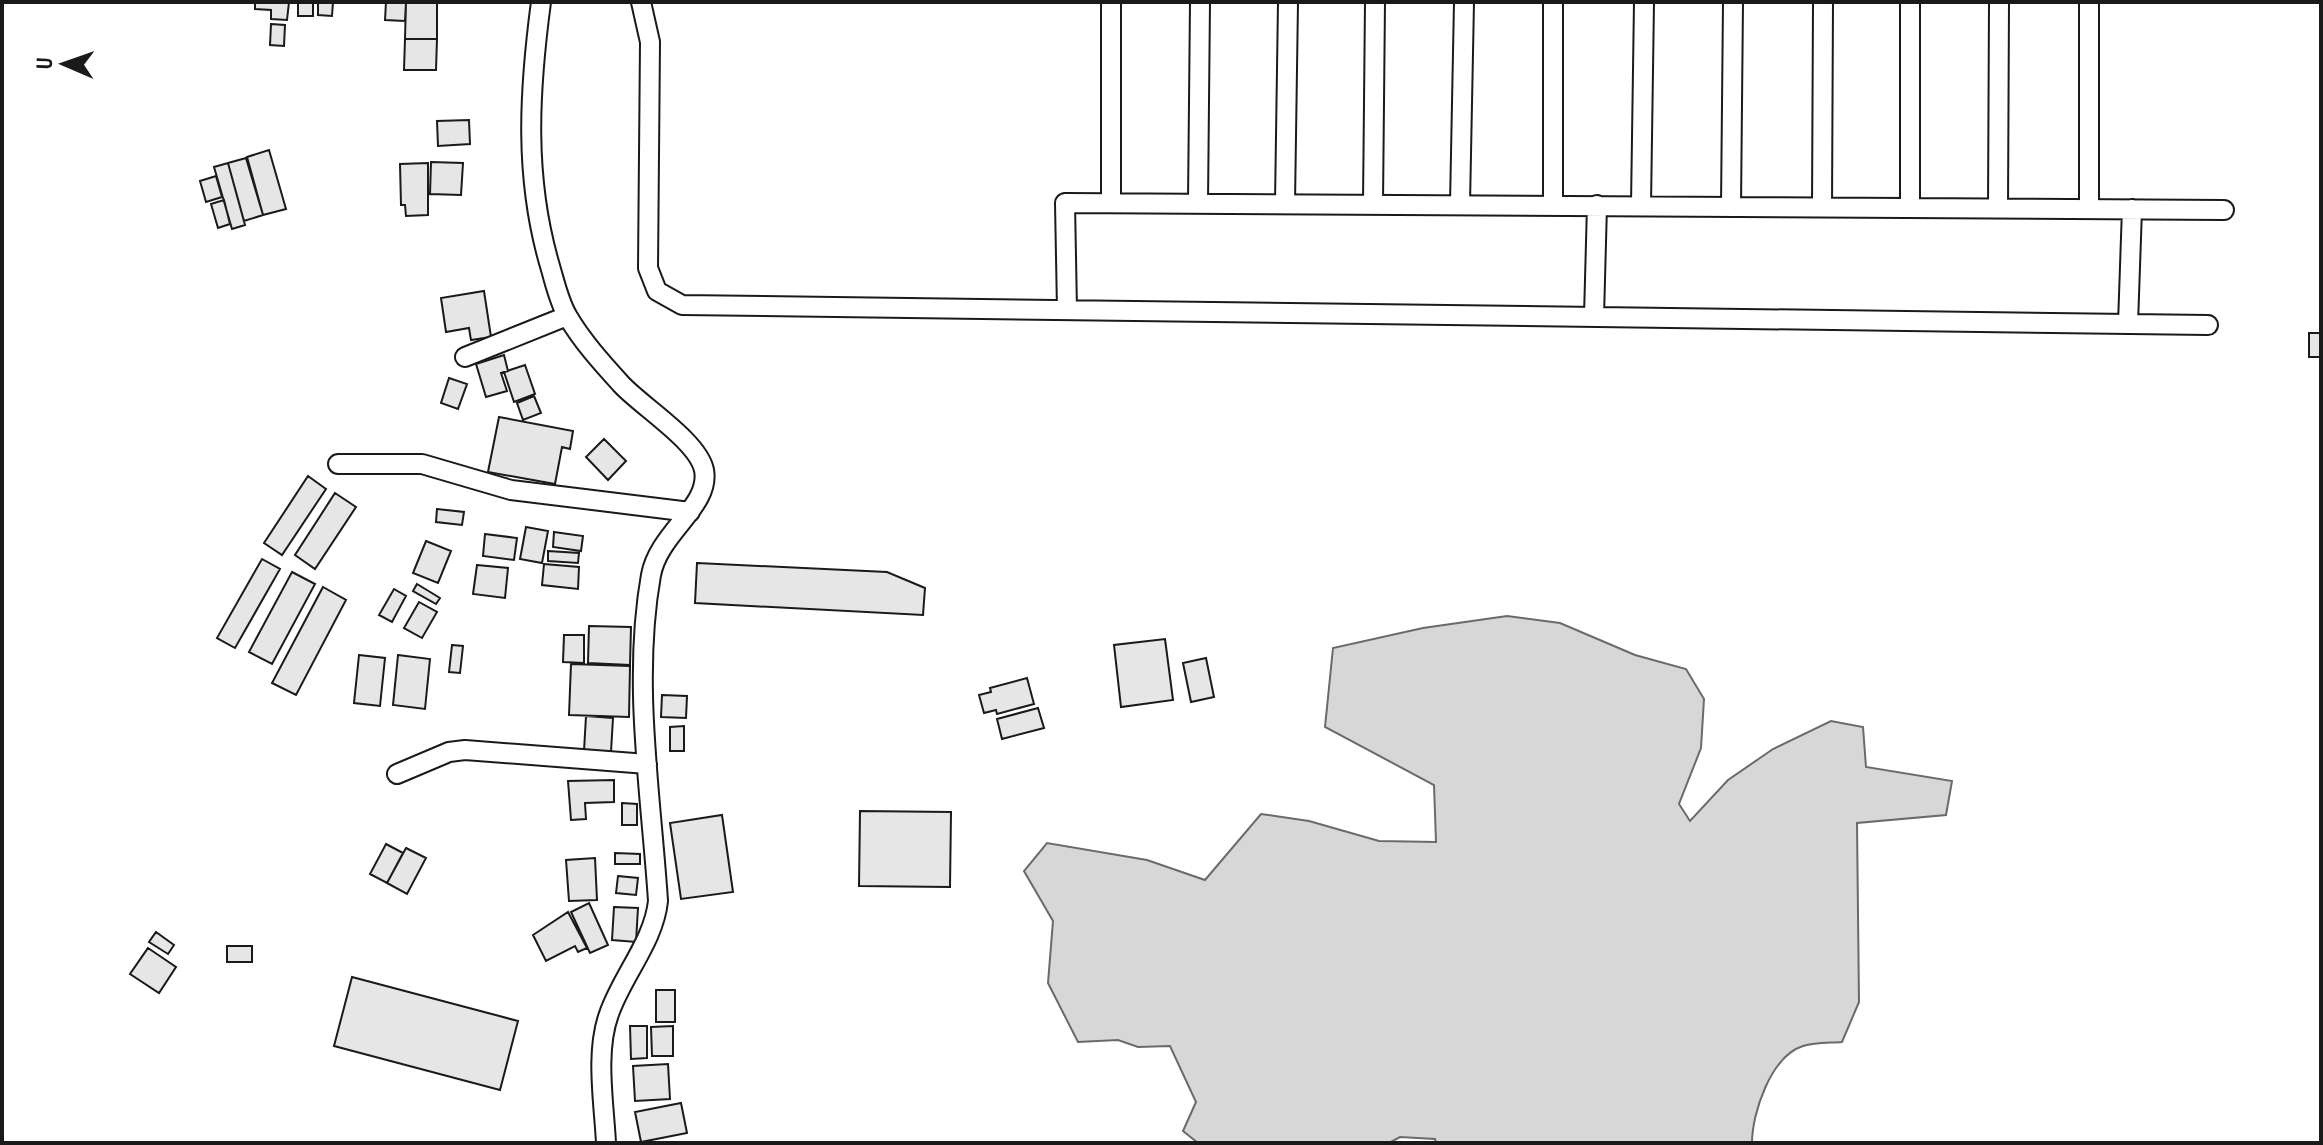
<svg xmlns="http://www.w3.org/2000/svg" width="2323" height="1145" viewBox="0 0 2323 1145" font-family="'PT Sans Narrow',sans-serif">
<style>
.water{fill:#d7d7d7;stroke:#6a6a6a;stroke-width:2}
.building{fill:#e6e6e6;stroke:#1a1a1a;stroke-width:2}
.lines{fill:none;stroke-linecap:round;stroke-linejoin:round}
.street-casing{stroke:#1a1a1a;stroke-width:22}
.street{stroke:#fff;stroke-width:18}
</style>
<rect width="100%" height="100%" fill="#fff"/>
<path class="water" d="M 1507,616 L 1560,623 L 1635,655 L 1686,669 L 1704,699 L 1701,748 L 1679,804 L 1690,821 L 1728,780 L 1773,749 L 1831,721 L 1863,727 L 1866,767 L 1952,781 L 1946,815 L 1857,823 L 1859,1002 L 1842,1042 C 1830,1043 1815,1042 1803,1046 C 1771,1056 1752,1113 1752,1143 L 1436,1143 L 1435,1139 L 1400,1137 L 1389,1143 L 1198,1143 L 1183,1131 L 1196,1102 L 1170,1046 L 1138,1047 L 1118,1040 L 1078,1042 L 1048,983 L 1053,921 L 1024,871 L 1047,843 L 1147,860 L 1205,880 L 1261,814 L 1309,821 L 1379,841 L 1436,842 L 1434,785 L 1325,727 L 1333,648 L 1423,628 Z"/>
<path class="building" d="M 255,2 L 289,2 L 287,20 L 271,19 L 271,10 L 255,9 Z
M 298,2 L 313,2 L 313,16 L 298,16 Z
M 318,2 L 333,2 L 332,16 L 318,15 Z
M 386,2 L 406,2 L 405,21 L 385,20 Z
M 406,2 L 437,2 L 437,39 L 405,39 Z
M 271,24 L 285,25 L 284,46 L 270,45 Z
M 405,39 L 437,39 L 436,70 L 404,70 Z
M 469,120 L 470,144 L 438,146 L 437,121 Z
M 269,150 L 286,209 L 263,215 L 247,157 Z
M 246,158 L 263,215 L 244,221 L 228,163 Z
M 431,162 L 463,163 L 461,195 L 430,194 Z
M 228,163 L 245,225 L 232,229 L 214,167 Z
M 428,163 L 428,215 L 406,216 L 405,205 L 401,205 L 400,164 Z
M 216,176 L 222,197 L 206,202 L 200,181 Z
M 224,200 L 230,224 L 218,228 L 211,204 Z
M 484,291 L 491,337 L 471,340 L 469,328 L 446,332 L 441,298 Z
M 2309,333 L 2321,333 L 2321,357 L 2309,357 Z
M 504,355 L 508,371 L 501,373 L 507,391 L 486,397 L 476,364 Z
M 525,365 L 535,394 L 514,402 L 504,372 Z
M 449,378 L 467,384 L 458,409 L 441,403 Z
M 534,396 L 541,413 L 523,420 L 517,403 Z
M 499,417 L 573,431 L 570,449 L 562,447 L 555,484 L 488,472 Z
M 604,439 L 626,461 L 608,480 L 586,457 Z
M 308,476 L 326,489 L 282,555 L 264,543 Z
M 335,493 L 356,507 L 315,569 L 295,555 Z
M 437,509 L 464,512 L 462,525 L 436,522 Z
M 526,527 L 548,531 L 542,563 L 520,559 Z
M 554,532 L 583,536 L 581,551 L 553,547 Z
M 485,534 L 517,538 L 514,560 L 483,556 Z
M 426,541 L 451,551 L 438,583 L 413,573 Z
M 548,551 L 579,553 L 578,563 L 548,561 Z
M 262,559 L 280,569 L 235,648 L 217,638 Z
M 697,563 L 887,572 L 925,588 L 923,615 L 695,603 Z
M 544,564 L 579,567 L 578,589 L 542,585 Z
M 477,565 L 508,568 L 505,598 L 473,594 Z
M 292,572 L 315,584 L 272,664 L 249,652 Z
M 417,584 L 440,598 L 436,604 L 413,591 Z
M 323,587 L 346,600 L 296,695 L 272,683 Z
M 394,589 L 406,596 L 392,622 L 379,615 Z
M 419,602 L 437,612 L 422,638 L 404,628 Z
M 589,626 L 631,627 L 630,665 L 588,663 Z
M 564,635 L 584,635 L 584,663 L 563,662 Z
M 1165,639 L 1173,700 L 1121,707 L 1114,645 Z
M 452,645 L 463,646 L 460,673 L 449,672 Z
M 359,655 L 385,658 L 380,706 L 354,703 Z
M 398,655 L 430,659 L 425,709 L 393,705 Z
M 1206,658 L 1214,697 L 1191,702 L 1183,663 Z
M 571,664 L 630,666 L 629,717 L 569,715 Z
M 1027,678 L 1034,704 L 997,714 L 996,710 L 984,713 L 979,695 L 991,692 L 990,688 Z
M 662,695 L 687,696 L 686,718 L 661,717 Z
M 1038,708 L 1044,728 L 1002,739 L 997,719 Z
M 586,716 L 613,718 L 611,752 L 584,751 Z
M 684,726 L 684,751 L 670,751 L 670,727 Z
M 614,780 L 614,802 L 585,803 L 586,819 L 571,820 L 568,781 Z
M 622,803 L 637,804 L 637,825 L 622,825 Z
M 860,811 L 951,812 L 950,887 L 859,886 Z
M 722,815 L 733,892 L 681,899 L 670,823 Z
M 386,844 L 403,853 L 387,883 L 370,874 Z
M 406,848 L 426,858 L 407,894 L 387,883 Z
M 615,853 L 640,854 L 640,864 L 615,864 Z
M 595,858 L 597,900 L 569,901 L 566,860 Z
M 618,876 L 638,878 L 636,895 L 616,893 Z
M 589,903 L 608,945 L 590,953 L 571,912 Z
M 614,907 L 638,908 L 636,942 L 612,940 Z
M 568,912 L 587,948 L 578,952 L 575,946 L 546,961 L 533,935 Z
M 156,932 L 174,945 L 168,954 L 149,942 Z
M 227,946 L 252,946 L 252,962 L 227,962 Z
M 148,948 L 176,967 L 159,993 L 130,974 Z
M 352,977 L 518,1021 L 500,1090 L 334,1046 Z
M 656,990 L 675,990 L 675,1022 L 656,1022 Z
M 630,1026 L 647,1026 L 647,1058 L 631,1059 Z
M 673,1026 L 673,1056 L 652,1056 L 651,1027 Z
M 668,1064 L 670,1099 L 635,1101 L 633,1066 Z
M 681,1103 L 687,1133 L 641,1142 L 635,1112 Z"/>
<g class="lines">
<g class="street-casing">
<path id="street" d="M 541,2 C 529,92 524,178 550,266 C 555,283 559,302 568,317 C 582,341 602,363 621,384 C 641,406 698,441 704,470 C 711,506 659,532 651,575 C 632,681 651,794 658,901 C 654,941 622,976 609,1014 C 595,1052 604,1103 606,1143
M 641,2 L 650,42 L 648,268 L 657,291 L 682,305 L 2208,325
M 1111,2 L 1111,201
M 1198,202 L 1200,2
M 1285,203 L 1288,2
M 1373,203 L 1375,2
M 1460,204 L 1464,2
M 1553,205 L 1553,2
M 1641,205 L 1644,2
M 1731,206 L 1733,2
M 1822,207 L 1823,2
M 1910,207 L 1910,2
M 1998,208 L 1999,2
M 2089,209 L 2089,2
M 1067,310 L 1065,203 L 2224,210
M 1594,317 L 1597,205
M 2128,324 L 2132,209
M 465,357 L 567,316
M 338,464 L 422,464 L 511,490 L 690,512
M 397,774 L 449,752 L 465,750 L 647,764"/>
</g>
<use href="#street" class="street"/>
</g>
<rect width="2323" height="1145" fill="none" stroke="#1a1a1a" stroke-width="8"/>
<g transform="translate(64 64) rotate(272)" stroke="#ffffff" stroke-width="6" paint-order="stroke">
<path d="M0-6L14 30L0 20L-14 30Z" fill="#1a1a1a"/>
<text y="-12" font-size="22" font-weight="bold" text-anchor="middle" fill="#1a1a1a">U</text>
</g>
</svg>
